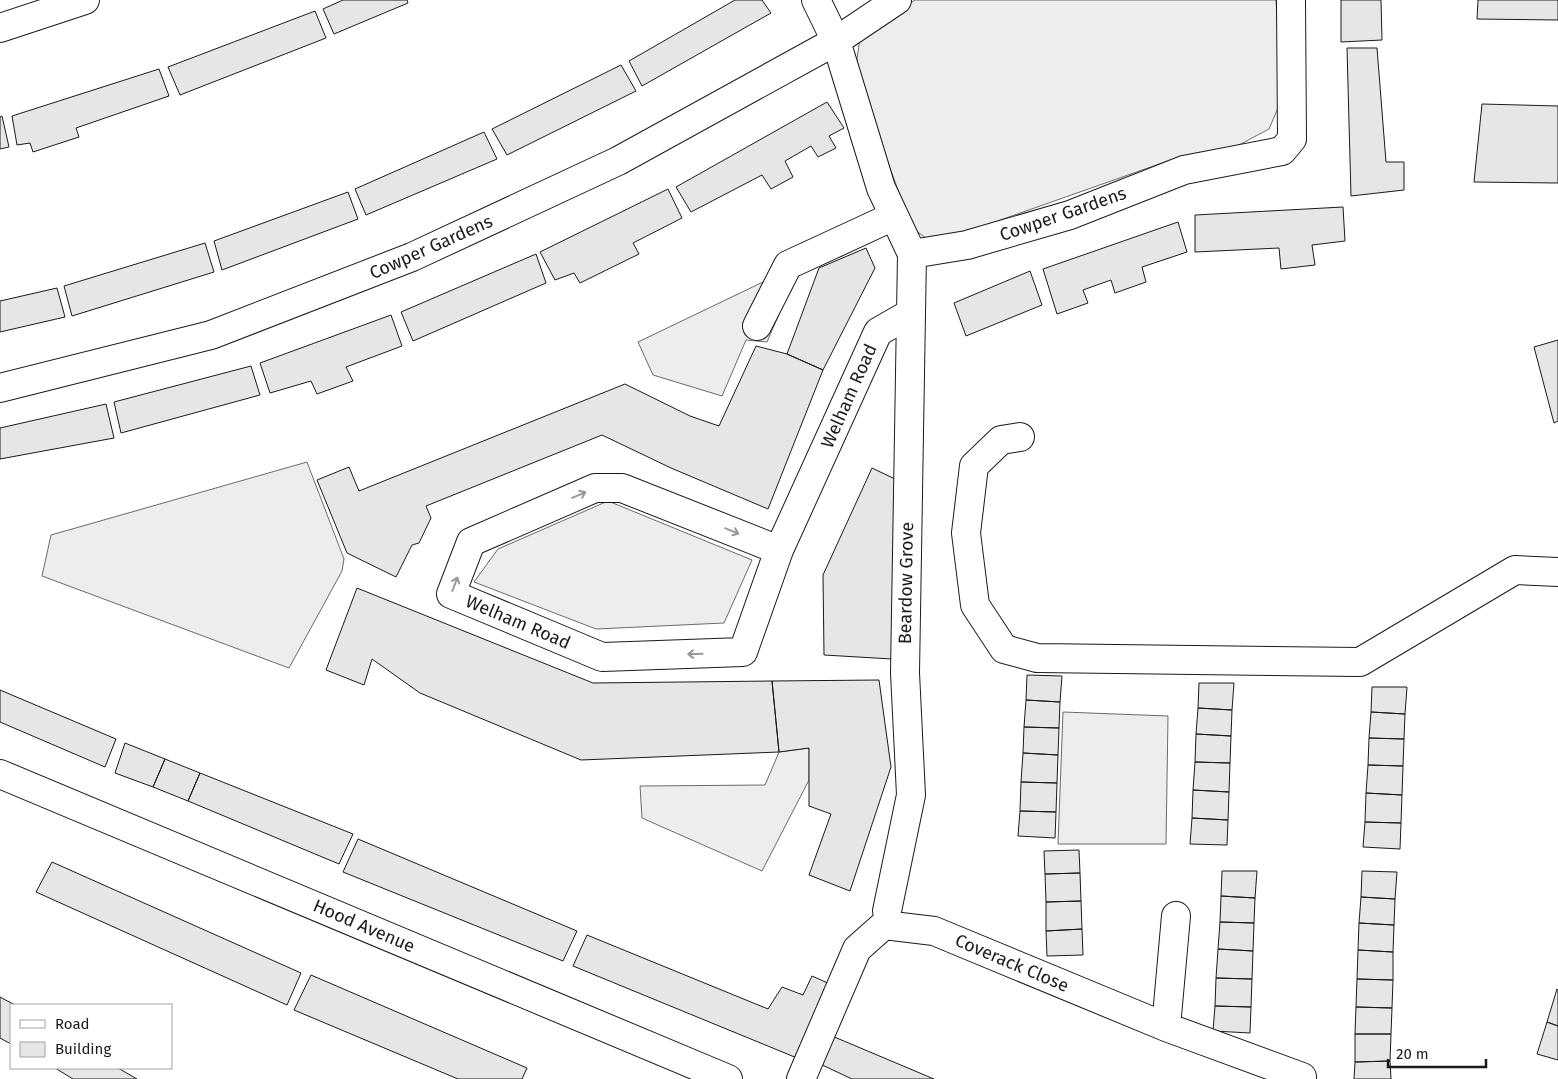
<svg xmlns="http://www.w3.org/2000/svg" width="1558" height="1079" viewBox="0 0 1558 1079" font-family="'Fira Sans',sans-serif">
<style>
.built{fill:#ededed;stroke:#6a6a6a}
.building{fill:#e6e6e6;stroke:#1a1a1a}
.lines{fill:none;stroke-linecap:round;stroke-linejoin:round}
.street-casing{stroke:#1a1a1a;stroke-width:30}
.street{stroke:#fff;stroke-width:28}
.oneway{stroke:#989898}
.labels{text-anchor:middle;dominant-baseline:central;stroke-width:4;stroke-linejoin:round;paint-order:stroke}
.street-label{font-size:18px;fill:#1a1a1a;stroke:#fff}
</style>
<rect width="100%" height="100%" fill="#fff"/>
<path class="built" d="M 915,0 L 1276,0 L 1281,101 L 1269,129 L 1237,146 L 1182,156 L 955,236 L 926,238 L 912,228 L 855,73 L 860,38 Z
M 763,282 L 789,291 L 767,342 L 746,340 L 722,396 L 653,375 L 638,342 Z
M 307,462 L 344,559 L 342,571 L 289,668 L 42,576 L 51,535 Z
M 608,501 L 752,560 L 724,623 L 596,629 L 474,582 L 498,549 Z
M 1063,712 L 1168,716 L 1166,844 L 1058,844 Z
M 809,748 L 809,780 L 762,871 L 642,818 L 640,786 L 765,785 L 779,752 Z"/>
<path class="building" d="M 343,0 L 407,0 L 408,3 L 334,34 L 323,9 Z
M 735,0 L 762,0 L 771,13 L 642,86 L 629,61 Z
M 1341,0 L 1381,0 L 1382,40 L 1341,42 Z
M 1478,0 L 1558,0 L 1558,20 L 1477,19 Z
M 315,11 L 326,38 L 180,95 L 168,67 Z
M 1347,48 L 1377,48 L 1386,162 L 1404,162 L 1404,190 L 1351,196 Z
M 621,65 L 636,91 L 507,155 L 492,129 Z
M 159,69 L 169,96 L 76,128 L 79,137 L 33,152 L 30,143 L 17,145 L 12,116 Z
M 827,102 L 844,128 L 829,136 L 836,148 L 818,157 L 811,146 L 785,161 L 793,177 L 771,189 L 762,175 L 691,212 L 676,187 Z
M 1482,104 L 1558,106 L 1558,183 L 1474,182 Z
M 2,116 L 9,147 L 0,149 L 0,117 Z
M 484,132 L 497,159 L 366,215 L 355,189 Z
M 668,189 L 682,218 L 633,243 L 639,254 L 580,283 L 574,273 L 555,280 L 540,252 Z
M 348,192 L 358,219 L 222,270 L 214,241 Z
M 1343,207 L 1345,241 L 1312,245 L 1315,265 L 1281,269 L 1279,248 L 1195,252 L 1195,215 Z
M 1178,222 L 1187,252 L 1142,267 L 1146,282 L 1115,293 L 1111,280 L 1083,290 L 1088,303 L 1057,314 L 1043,269 Z
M 205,243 L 214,272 L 72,316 L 64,286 Z
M 866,248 L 875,268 L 823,370 L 787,354 L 819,268 Z
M 536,254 L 546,283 L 413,341 L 401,312 Z
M 1030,271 L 1042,305 L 966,336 L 954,303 Z
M 57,288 L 65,317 L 0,332 L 0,301 Z
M 391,315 L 402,346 L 346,367 L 353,381 L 317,394 L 311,381 L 270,393 L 260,363 Z
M 1558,340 L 1558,421 L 1554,423 L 1534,347 Z
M 756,346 L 787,354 L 823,370 L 768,509 L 671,468 L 602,435 L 426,506 L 431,518 L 419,543 L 412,545 L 396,577 L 347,553 L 317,480 L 349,467 L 359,491 L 625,384 L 690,416 L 719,426 Z
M 251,366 L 260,395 L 121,433 L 114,402 Z
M 106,404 L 114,438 L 0,459 L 0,428 Z
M 872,468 L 895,479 L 892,659 L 824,655 L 823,575 Z
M 357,588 L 593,683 L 772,681 L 779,752 L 581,760 L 420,693 L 372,659 L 364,685 L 326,670 Z
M 1027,675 L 1062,676 L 1060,702 L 1026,700 Z
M 879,680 L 891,767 L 850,891 L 809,875 L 831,814 L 809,806 L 809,748 L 779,752 L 772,681 Z
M 1199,683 L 1234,683 L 1232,710 L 1198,708 Z
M 1372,687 L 1407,687 L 1405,714 L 1371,712 Z
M 0,690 L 116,739 L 105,767 L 0,722 Z
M 1026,700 L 1060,702 L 1059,728 L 1024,727 Z
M 1198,708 L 1232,710 L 1231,736 L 1196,734 Z
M 1371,712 L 1405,714 L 1404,739 L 1369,738 Z
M 1024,727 L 1059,728 L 1058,755 L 1023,753 Z
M 1196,734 L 1231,736 L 1230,763 L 1195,762 Z
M 1369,738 L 1404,739 L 1403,766 L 1368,765 Z
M 125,743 L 165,759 L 153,787 L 115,773 Z
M 1023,753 L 1058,755 L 1057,783 L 1021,782 Z
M 165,759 L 200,773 L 188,801 L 153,787 Z
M 1195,762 L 1230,763 L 1229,792 L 1193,790 Z
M 1368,765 L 1403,766 L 1402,795 L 1366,793 Z
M 200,773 L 353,834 L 339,864 L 188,801 Z
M 1021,782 L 1057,783 L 1056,812 L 1020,811 Z
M 1193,790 L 1229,792 L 1228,820 L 1192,818 Z
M 1366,793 L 1402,795 L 1401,823 L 1365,822 Z
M 1020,811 L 1056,812 L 1055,838 L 1018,836 Z
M 1192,818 L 1228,820 L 1227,845 L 1190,844 Z
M 1365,822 L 1401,823 L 1400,849 L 1363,847 Z
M 358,839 L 577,931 L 563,961 L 343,872 Z
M 1079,850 L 1080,873 L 1045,874 L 1044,851 Z
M 52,862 L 301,973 L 287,1005 L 36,892 Z
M 1222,871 L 1257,871 L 1255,898 L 1221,896 Z
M 1362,871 L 1397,872 L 1395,899 L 1361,897 Z
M 1080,873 L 1081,901 L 1046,902 L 1045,874 Z
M 1221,896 L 1255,898 L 1254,923 L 1220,922 Z
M 1361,897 L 1395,899 L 1394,925 L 1359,923 Z
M 1081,901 L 1082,929 L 1046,931 L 1046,902 Z
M 1220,922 L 1254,923 L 1253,951 L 1218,949 Z
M 1359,923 L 1394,925 L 1393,952 L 1358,950 Z
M 1082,929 L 1083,955 L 1047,956 L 1046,931 Z
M 587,935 L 768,1009 L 782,987 L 803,995 L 812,976 L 830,984 L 797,1058 L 573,966 Z
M 1218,949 L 1253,951 L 1252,979 L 1216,978 Z
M 1358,950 L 1393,952 L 1393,980 L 1357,979 Z
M 311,975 L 527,1068 L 522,1079 L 458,1079 L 294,1010 Z
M 1216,978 L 1252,979 L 1251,1007 L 1215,1006 Z
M 1357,979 L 1393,980 L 1392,1008 L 1356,1007 Z
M 1557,989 L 1558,990 L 1558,1026 L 1547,1022 Z
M 0,997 L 15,1005 L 11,1005 L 11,1044 L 0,1038 Z
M 1215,1006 L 1251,1007 L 1250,1033 L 1213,1031 Z
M 1356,1007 L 1392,1008 L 1391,1034 L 1355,1034 Z
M 1547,1022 L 1558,1026 L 1558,1060 L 1537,1054 Z
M 1355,1034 L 1391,1034 L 1390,1061 L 1355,1062 Z
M 832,1036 L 934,1079 L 852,1079 L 818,1063 Z
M 1390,1061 L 1391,1079 L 1354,1079 L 1355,1062 Z
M 55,1068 L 118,1068 L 137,1079 L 73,1079 Z"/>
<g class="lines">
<g class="street-casing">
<path id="street" d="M 816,0 L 836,41 L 881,188 L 912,254 L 967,245 L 1070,215 L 1184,170 L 1282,151 L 1292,139 L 1291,0
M 0,28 L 85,0
M 757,326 L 788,265 L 894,216
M 0,388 L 211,335 L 412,257 L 618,161 L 836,41 L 897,0
M 1020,437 L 1001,440 L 974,466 L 966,533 L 975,605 L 1004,649 L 1037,658 L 1360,662 L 1515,570 L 1558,572
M 779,550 L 622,488 L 595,488 L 471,542 L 451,594 L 602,657 L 743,652 L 779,550 L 878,332 L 911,313
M 0,774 L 728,1079
M 887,911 L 911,795 L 905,673 L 912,254
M 1166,1027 L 1176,916
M 801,1079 L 857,949 L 884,925 L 934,931 L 1166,1027 L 1302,1077"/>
</g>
<use href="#street" class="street"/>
</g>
<defs><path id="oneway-shaft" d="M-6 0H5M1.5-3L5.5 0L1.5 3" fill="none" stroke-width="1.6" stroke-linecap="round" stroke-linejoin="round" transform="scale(1.25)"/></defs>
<g class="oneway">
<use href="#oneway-shaft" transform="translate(579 495) rotate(-23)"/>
<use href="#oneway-shaft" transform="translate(732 531) rotate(22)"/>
<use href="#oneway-shaft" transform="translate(455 584) rotate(-69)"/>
<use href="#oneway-shaft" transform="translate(695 654) rotate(178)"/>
</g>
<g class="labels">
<g class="street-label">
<text transform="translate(1063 214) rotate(-19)">Cowper Gardens</text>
<text transform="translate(431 247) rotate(-24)">Cowper Gardens</text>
<text transform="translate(849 396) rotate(-66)">Welham Road</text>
<text transform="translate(906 583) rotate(-89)">Beardow Grove</text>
<text transform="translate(518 622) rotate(23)">Welham Road</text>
<text transform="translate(364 926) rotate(23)">Hood Avenue</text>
<text transform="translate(1012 963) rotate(23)">Coverack Close</text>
</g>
</g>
<rect x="10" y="1004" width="162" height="65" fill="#ffffff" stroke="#a3a3a3"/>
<rect x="20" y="1020" width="25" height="8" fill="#ffffff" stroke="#a3a3a3"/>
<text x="55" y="1029" font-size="15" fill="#1a1a1a">Road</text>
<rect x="20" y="1042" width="25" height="15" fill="#e6e6e6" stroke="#a3a3a3"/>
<text x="55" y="1054" font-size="15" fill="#1a1a1a">Building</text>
<path d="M1388 1059v8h98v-8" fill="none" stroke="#1a1a1a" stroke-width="2.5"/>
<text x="1396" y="1059" font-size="15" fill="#1a1a1a" stroke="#ffffff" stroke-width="4" paint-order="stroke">20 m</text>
</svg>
